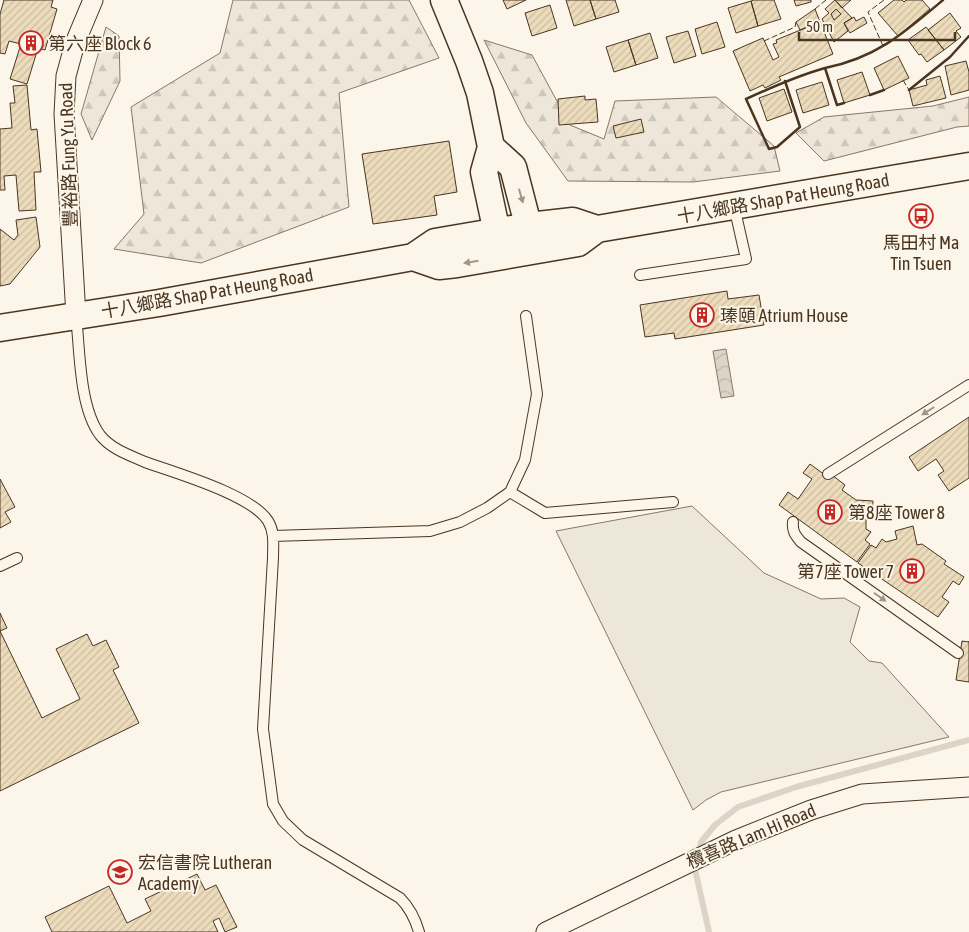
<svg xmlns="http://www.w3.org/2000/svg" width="969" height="932" viewBox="0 0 969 932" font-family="'Asap Condensed','Noto Sans TC',sans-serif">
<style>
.forest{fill:url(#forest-firs);stroke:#887966}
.parking{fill:#ede7d9;stroke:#887966}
.water{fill:url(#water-waves);stroke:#887966}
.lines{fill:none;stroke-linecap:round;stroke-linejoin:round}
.stream{stroke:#dcd4c6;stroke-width:6}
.building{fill:url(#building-hatch);stroke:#4a3520}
.lane-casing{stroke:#4a3520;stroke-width:12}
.street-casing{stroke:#4a3520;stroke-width:21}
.secondary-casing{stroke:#4a3520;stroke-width:29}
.lane{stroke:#fbf6e9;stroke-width:10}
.street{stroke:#fbf6e9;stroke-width:19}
.secondary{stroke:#fbf6e9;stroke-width:26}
.fence{stroke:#4a3520;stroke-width:1;stroke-dasharray:6 2.5;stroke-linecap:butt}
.wall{stroke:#4a3520;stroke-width:2.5}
.oneway{fill:#a29684}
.labels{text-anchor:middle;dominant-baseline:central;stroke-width:4;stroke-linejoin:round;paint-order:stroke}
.poi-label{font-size:18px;fill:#4a3520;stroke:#fbf6e9;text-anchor:start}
.street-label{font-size:18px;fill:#4a3520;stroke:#fbf6e9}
</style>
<defs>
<pattern id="forest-firs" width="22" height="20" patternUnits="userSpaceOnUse" patternTransform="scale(1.25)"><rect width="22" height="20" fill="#ede6d9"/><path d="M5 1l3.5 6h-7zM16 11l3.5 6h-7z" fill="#cdc6ba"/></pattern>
<pattern id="water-waves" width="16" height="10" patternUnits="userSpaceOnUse" patternTransform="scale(1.25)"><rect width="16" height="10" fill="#dcd4c6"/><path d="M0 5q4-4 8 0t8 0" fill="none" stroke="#beb7aa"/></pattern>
<pattern id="building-hatch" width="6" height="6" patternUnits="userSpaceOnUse" patternTransform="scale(1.25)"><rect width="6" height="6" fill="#ecdcbc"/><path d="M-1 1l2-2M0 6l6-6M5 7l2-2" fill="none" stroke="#ccbda1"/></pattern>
</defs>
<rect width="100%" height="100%" fill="#fbf6e9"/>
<path class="forest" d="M 233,0 L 409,0 L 439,58 L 339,93 L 349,207 L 201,263 L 114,249 L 144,214 L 131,107 L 220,53 Z
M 106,27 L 119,36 L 120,81 L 92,140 L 81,114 Z
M 484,40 L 532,55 L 570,125 L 604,139 L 615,101 L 716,97 L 774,146 L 780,171 L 693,182 L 568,181 L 526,123 Z
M 969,97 L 969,126 L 957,127 L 824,161 L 796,133 L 824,117 L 933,106 Z"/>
<path class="parking" d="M 692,506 L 764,573 L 821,599 L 844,598 L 860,607 L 850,642 L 869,661 L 882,663 L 949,737 L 721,792 L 706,800 L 693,810 L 556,531 Z"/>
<path class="water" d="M 726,349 L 734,396 L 721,398 L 713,351 Z"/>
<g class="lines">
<path class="stream" d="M 709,932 L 695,869 L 701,842 L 715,825 L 738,807 L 796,787 L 969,740"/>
</g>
<path class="building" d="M 4,0 L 53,0 L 51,7 L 57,9 L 45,50 L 38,48 L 27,84 L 10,79 L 21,44 L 9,41 L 5,54 L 0,53 L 0,14 Z
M 503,0 L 526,0 L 507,9 Z
M 566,0 L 590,0 L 596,19 L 574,26 Z
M 590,0 L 615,0 L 619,12 L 596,19 Z
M 754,0 L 774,0 L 781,19 L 758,26 L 751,1 Z
M 794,0 L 811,0 L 811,2 L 796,6 Z
M 835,0 L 851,0 L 842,8 Z
M 835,0 L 852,18 L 844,23 L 848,31 L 834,42 L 822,19 L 829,13 L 825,9 Z
M 894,0 L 902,0 L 904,2 L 906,0 L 922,0 L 930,9 L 898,36 L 878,13 Z
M 751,1 L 758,26 L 736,33 L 728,8 Z
M 550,5 L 557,28 L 532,36 L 525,13 Z
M 815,9 L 820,22 L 800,30 L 796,22 Z
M 836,9 L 841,14 L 834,20 L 831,14 Z
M 950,13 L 961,28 L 956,31 L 961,37 L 944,50 L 928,30 Z
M 854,17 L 856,21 L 864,17 L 867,23 L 850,33 L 844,23 Z
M 717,22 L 725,47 L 702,54 L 695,29 Z
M 820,22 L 833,54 L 779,77 L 781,80 L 765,88 L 763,85 L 750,91 L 733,51 L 763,38 L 773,60 L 779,57 L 773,44 L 777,43 L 776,40 Z
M 926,27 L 944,50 L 927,62 L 921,54 L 919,55 L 908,40 Z
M 688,31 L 696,56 L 674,63 L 666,37 Z
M 650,33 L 658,58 L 636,65 L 628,40 Z
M 628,40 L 636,65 L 614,72 L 606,47 Z
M 898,56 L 909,78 L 884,90 L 874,68 Z
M 966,61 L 969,72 L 969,90 L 951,95 L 945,66 Z
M 862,72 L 870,95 L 844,103 L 837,80 Z
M 940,76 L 946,98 L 913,106 L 909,90 L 927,85 L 926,80 Z
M 822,82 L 829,105 L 803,113 L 796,90 Z
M 27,85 L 31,130 L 37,129 L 41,172 L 34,172 L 36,210 L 19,211 L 16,175 L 4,176 L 5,190 L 0,190 L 0,129 L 12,128 L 10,103 L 15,103 L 13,86 Z
M 784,89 L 792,112 L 767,121 L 759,98 Z
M 585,96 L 585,100 L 596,99 L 598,122 L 559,125 L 558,99 Z
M 641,119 L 644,132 L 616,138 L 613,126 Z
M 449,141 L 457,192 L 434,196 L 437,215 L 373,224 L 362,154 Z
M 36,217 L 40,247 L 10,284 L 0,286 L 0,229 L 14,240 L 18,235 L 16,220 Z
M 727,291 L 728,299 L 759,295 L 764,325 L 675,339 L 674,333 L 645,337 L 640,305 Z
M 969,417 L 969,478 L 949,491 L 938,475 L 944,471 L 936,459 L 918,471 L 909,457 Z
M 810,464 L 829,478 L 832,475 L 845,485 L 842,490 L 856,500 L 873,501 L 872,519 L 866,518 L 866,529 L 871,532 L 865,540 L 870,544 L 857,562 L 779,505 L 788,492 L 798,499 L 812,479 L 803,473 Z
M 0,479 L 15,507 L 5,512 L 11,522 L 0,528 Z
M 913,526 L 917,545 L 922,544 L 946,561 L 944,564 L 964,577 L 959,585 L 953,581 L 942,597 L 949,602 L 938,617 L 858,563 L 871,545 L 876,548 L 882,539 L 886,542 L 897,539 L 895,531 Z
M 0,613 L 7,628 L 0,631 L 42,718 L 80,699 L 56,649 L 87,634 L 93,646 L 106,640 L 119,667 L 113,670 L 139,723 L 0,791 Z
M 962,641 L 969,642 L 969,641 L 969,682 L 956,680 Z
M 197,874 L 205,890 L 216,885 L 237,927 L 225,932 L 219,918 L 213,921 L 218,932 L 52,932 L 45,917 L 109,886 L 127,923 L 151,911 L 145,899 Z"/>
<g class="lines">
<g class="lane-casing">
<path id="lane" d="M 640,275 L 746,259 L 734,206
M 76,316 C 80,350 79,407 100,435 C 111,449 129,455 145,462 C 176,473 252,495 268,521 C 275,532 273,546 273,558 L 263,729 L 273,804 L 283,821 L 303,840 L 400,898 C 410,908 415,918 419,932
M 828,474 L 969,385
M 510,492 L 525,460 L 537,394 L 526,316
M 793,522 C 792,531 795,535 801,542 L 958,653
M 273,536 L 430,531 L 460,522 L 487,508 L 510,492 L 545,513 L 673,502
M 0,566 L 17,558"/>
</g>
<g class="street-casing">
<path id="street" d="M 76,316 L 64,114 L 66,76 L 75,43 L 93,0
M 546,932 L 736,840 L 811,810 L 862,794 L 969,787"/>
</g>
<g class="secondary-casing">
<path id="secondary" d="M 444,0 L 469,61 L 480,93 L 491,147 L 484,172 L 502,256
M 491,147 L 513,167 L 533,244
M 413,257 L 439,266 L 457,264 L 578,243 L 597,229
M 0,328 L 159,303 L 413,257 L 435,242 L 529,226 L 573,221 L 597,229 L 969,166"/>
</g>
<use href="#lane" class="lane"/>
<use href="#street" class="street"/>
<use href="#secondary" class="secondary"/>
<path class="fence" d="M 815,9 L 826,0
M 764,41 L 795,27 L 796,22
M 883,46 L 868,12 L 884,0
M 903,80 L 909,90"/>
<path class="wall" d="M 785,81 L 800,127 L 777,147 L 769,149 L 746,99 C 772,87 797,76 825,68
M 909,90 L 950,57 L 969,36
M 870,95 L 884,90
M 844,103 L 837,105 L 825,68 C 876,58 904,33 943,0"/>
</g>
<defs><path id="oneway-solid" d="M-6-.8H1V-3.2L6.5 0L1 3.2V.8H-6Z" transform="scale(1.25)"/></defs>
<g class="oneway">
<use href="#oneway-solid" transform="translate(521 196) rotate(74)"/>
<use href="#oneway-solid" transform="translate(471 262) rotate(171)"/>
<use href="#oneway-solid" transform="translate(928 411) rotate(148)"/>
<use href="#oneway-solid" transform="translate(880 597) rotate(35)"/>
</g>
<defs>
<g id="building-ring" transform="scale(1.25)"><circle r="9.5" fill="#fbf6e9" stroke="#c62828" stroke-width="1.5"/><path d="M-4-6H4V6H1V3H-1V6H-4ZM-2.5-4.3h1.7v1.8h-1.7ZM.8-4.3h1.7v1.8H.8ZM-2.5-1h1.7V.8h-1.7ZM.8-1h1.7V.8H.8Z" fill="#c62828"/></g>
<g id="bus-ring" transform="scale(1.25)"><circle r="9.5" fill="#fbf6e9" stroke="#c62828" stroke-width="1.5"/><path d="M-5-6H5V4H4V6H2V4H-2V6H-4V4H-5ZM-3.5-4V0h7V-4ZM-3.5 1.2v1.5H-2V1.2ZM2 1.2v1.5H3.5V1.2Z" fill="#c62828"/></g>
<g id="school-ring" transform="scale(1.25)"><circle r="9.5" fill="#fbf6e9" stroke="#c62828" stroke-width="1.5"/><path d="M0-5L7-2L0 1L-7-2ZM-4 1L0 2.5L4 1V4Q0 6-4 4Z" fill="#c62828"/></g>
</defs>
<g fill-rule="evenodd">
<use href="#building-ring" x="31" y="43"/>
<use href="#bus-ring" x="921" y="216"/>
<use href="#building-ring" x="702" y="315"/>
<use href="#building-ring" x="830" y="512"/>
<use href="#building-ring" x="912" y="571"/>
<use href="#school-ring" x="120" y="872"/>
</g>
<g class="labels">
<g class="poi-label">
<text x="48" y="43">第六座 Block 6</text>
<text x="921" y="242" text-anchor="middle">馬田村 Ma<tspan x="921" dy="21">Tin Tsuen</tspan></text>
<text x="720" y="315">瑧頤 Atrium House</text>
<text x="848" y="512">第8座 Tower 8</text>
<text x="894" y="571" text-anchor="end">第7座 Tower 7</text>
<text x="138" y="862">宏信書院 Lutheran<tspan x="138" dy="21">Academy</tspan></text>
</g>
<g class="street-label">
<text transform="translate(68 155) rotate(-92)">豐裕路 Fung Yu Road</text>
<text transform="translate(783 198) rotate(-10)">十八鄉路 Shap Pat Heung Road</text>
<text transform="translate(207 293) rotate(-10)">十八鄉路 Shap Pat Heung Road</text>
<text transform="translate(751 836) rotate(-23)">欖喜路 Lam Hi Road</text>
</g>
</g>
<path d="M799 32v8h156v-8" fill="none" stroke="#4a3520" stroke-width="2.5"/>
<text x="806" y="32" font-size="15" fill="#4a3520" stroke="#fbf6e9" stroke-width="4" paint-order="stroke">50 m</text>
</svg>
